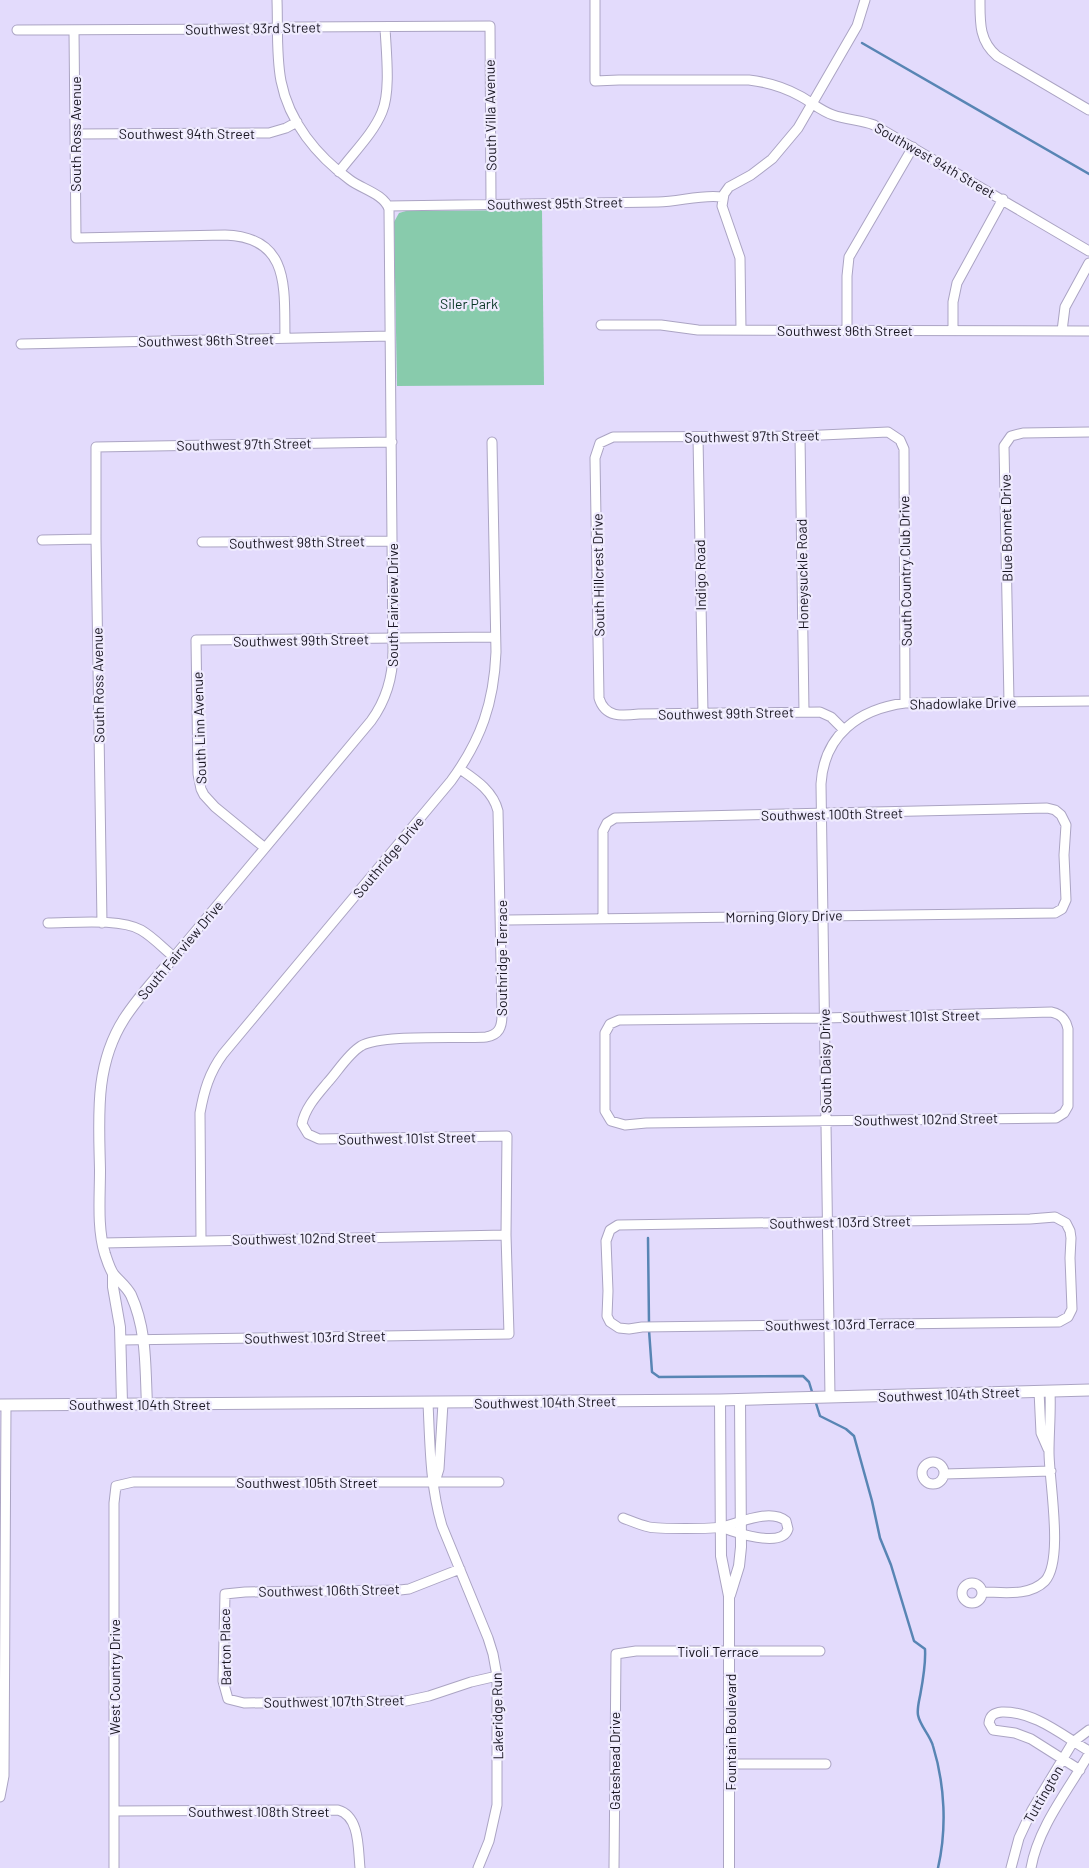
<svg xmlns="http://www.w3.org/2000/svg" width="1089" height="1868" viewBox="0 0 1089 1868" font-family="Barlow,sans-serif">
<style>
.green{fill:#88cbac}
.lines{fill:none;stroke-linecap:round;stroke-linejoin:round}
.stream{stroke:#5885b4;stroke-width:2.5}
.minor-casing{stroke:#aba4c3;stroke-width:11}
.tertiary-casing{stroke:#aba4c3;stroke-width:12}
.secondary-casing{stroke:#aba4c3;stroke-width:13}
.minor{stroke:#fff;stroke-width:9}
.tertiary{stroke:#fff;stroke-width:10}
.secondary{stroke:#fff;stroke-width:11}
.labels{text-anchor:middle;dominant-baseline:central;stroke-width:4.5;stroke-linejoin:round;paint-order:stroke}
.street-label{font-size:14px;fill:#191622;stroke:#efebfe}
.park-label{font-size:14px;fill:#083625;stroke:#efebfe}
</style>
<rect width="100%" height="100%" fill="#e3dbfc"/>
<path class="green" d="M 542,210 L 544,385 L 397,386 L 394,222 L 399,213 L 406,211 Z"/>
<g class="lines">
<path class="stream" d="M 862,43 L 1089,174
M 648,1238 L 649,1324
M 649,1330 L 652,1372 L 659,1377 L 803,1376 L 809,1382 L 813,1395
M 815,1400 L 820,1416 L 846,1429 L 854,1436 L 872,1501 L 880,1538 L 891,1565 L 914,1641 L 925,1649 C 926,1665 923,1680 920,1696 C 919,1701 917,1709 918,1715 C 920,1726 930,1735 933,1746 C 945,1785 947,1829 938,1868"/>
<g class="minor-casing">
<path id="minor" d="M 595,0 L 595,81 L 619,80 L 749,80 C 766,82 784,87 800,96 C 811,102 821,111 833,115 C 847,120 861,120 874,125 L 1089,251
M 980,0 C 980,22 979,41 997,56 L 1089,110
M 17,30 L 258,29 L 296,27 L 490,26 L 491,204
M 74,30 L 76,238 L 225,235 C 291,237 284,289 285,338
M 76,134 L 269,133 L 286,128 L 297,122
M 339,172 C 353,153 373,134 382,112 C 391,91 386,51 385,27
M 388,206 L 658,202 C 679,202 701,194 722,197
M 601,325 L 661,325 L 698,330 L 1089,331
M 741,330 L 740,258 L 722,206 L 724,194 L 729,187 L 751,175 L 772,159 L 798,128 L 857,26 L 865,0
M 847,330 L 847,276 L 849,257 L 913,147
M 953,330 L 953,302 L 957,283 L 1003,199
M 1062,331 L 1065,307 L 1089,263
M 21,344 L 390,336
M 800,436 L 804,712
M 698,437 L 703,713
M 42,540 L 96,539
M 202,542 L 392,541
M 1009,702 L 1004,446 L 1011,436 L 1023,433 L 1089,432
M 843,729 L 831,717 L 820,712 L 639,714 C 622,716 605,718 599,698 L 595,458 L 600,443 L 613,437 L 800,436 L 888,432 L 900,440 L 904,449 L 905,703
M 265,848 L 215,807 L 204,795 L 201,789 L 198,774 L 196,640 L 495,637
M 502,920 L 1055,913 L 1062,909 L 1066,900 L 1064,855 L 1066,825 L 1061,815 L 1055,810 L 1047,808 L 615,818 L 607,823 L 603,831 L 603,918
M 48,923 C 73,923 120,918 141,930 C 153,937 163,948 174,957 L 371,721 C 387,699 393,677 393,651 L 389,209 C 384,194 362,189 350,180 C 317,156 289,122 281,81 C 276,55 278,27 277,0
M 102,923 L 96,539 L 96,447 L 392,442
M 1051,1012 C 1061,1014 1066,1019 1068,1029 L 1068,1106 L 1064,1113 L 1056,1118 L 646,1123 L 625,1125 L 611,1121 L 605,1111 L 605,1033 L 610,1024 L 619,1020 L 825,1018 Z
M 1055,1217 L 1066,1223 L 1070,1231 L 1071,1238 L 1070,1258 L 1072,1309 L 1068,1317 L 1059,1322 L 642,1327 L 629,1329 L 619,1328 L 610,1322 L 607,1316 L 608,1291 L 606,1241 L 610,1230 L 618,1225 L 1030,1219 Z
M 201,1240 L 200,1113 C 204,1091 209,1073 223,1054 L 451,781 C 481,740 494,703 496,652 L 492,442
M 103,1243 L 506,1235
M 121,1340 L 509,1334 L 506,1235 L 507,1136 L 319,1139 L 308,1134 L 302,1124 C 305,1108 317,1095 328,1082 C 338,1071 348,1054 361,1046 C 382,1034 458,1039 486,1037 C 499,1035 502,1027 502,1015 L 498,811 C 493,791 476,780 460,769
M 1039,1391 L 1041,1433 L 1048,1449
M 830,1397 L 821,784 C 824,735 859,709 905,703 L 1089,701
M 428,1403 C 430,1444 430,1486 442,1526 L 488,1638 L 493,1654 L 497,1676 L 497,1805 L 489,1841 L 478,1868
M922 1473a11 11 0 1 1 22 0a11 11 0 1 1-22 0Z
M 944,1474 L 1051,1471
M 435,1482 L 439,1469 L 443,1403
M 623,1518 C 631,1521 640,1525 649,1527 C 658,1529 713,1529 722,1527 C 739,1523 770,1508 786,1521 L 788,1529 C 782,1549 734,1532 721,1527
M 460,1569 L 409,1589 L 400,1590 L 245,1592 L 225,1594 L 223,1681 L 228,1699 L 244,1703 L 406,1701 L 429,1696 L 471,1682 L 497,1676
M962 1593a10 10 0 1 1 20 0a10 10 0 1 1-20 0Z
M 982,1592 C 1002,1592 1029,1597 1045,1581 C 1064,1560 1049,1481 1049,1452 C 1049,1432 1051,1412 1050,1391
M 730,1764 L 826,1764
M 1080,1770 L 1031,1739 L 1015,1733 L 993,1730 L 989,1723 C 990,1715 994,1713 1002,1712 C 1034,1711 1062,1735 1089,1751
M 0,1797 L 4,1776 L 6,1405
M 114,1811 L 338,1810 C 360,1816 358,1849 360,1868
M 114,1868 L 114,1503 L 116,1486 L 133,1482 L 499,1482
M 614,1868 L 616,1654 L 636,1651 L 820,1651
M 1011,1868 L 1019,1838 L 1032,1810 L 1073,1742 L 1089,1730
M 1031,1868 C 1038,1827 1069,1789 1089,1754"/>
</g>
<g class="tertiary-casing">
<path id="tertiary" d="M 113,1274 L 113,1287 L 120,1327 L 122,1403
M 720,1400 L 721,1556 L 729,1596 L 729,1868
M 147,1404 C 145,1366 147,1330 131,1295 C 126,1286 120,1282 114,1275 C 110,1270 107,1260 105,1254 C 97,1228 100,1197 100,1170 C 99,1118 94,1066 124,1019 C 138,997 157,977 174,957
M 730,1595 L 739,1566 L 741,1547 L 740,1399"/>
</g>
<g class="secondary-casing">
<path id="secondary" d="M 0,1405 L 720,1400 L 1089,1390"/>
</g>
<use href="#minor" class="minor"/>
<use href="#tertiary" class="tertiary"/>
<use href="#secondary" class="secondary"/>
</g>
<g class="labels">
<g class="street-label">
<text transform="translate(253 28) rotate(-1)">Southwest 93rd Street</text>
<text transform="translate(490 115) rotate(-91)">South Villa Avenue</text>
<text x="187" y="133">Southwest 94th Street</text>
<text transform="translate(75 134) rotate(-90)">South Ross Avenue</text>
<text transform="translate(935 160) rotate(30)">Southwest 94th Street</text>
<text transform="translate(555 203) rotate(-1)">Southwest 95th Street</text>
<text x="845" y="330">Southwest 96th Street</text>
<text transform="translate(206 340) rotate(-1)">Southwest 96th Street</text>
<text transform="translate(752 436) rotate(-1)">Southwest 97th Street</text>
<text transform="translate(244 444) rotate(-1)">Southwest 97th Street</text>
<text transform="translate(1006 528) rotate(-91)">Blue Bonnet Drive</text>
<text transform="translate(297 542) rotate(-1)">Southwest 98th Street</text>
<text transform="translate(905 571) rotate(-91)">South Country Club Drive</text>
<text transform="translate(802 574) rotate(-91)">Honeysuckle Road</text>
<text transform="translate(598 575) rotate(-91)">South Hillcrest Drive</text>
<text transform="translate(700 575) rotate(-91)">Indigo Road</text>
<text transform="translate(392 605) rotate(-90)">South Fairview Drive</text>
<text transform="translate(301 640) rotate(-1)">Southwest 99th Street</text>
<text transform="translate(98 685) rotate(-91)">South Ross Avenue</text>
<text transform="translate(963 703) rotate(-1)">Shadowlake Drive</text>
<text transform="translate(726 713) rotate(-1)">Southwest 99th Street</text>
<text transform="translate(199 728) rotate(-92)">South Linn Avenue</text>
<text transform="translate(832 814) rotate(-1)">Southwest 100th Street</text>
<text transform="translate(388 857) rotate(-50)">Southridge Drive</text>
<text transform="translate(784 916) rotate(-1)">Morning Glory Drive</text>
<text transform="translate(180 950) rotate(-50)">South Fairview Drive</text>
<text transform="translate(501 958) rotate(-90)">Southridge Terrace</text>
<text transform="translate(911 1016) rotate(-1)">Southwest 101st Street</text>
<text transform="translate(825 1061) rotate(-91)">South Daisy Drive</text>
<text transform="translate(926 1119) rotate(-1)">Southwest 102nd Street</text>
<text transform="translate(407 1138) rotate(-1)">Southwest 101st Street</text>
<text transform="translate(840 1222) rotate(-1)">Southwest 103rd Street</text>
<text transform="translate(304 1238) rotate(-1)">Southwest 102nd Street</text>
<text transform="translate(840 1324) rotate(-1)">Southwest 103rd Terrace</text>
<text transform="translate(315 1337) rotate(-1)">Southwest 103rd Street</text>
<text transform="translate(949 1394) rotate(-2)">Southwest 104th Street</text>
<text transform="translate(545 1402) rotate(-1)">Southwest 104th Street</text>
<text x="140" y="1404">Southwest 104th Street</text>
<text x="307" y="1482">Southwest 105th Street</text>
<text transform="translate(329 1590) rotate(-1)">Southwest 106th Street</text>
<text transform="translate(225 1647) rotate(-91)">Barton Place</text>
<text x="718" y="1651">Tivoli Terrace</text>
<text transform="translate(114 1677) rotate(-90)">West Country Drive</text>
<text transform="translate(334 1701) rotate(-1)">Southwest 107th Street</text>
<text transform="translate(497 1716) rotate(-91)">Lakeridge Run</text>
<text transform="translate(730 1732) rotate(-90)">Fountain Boulevard</text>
<text transform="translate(614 1761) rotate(-90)">Gateshead Drive</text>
<text transform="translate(1043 1794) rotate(-60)">Tuttington</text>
<text x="259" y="1811">Southwest 108th Street</text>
</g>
<g class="park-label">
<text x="469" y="303">Siler Park</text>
</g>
</g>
</svg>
